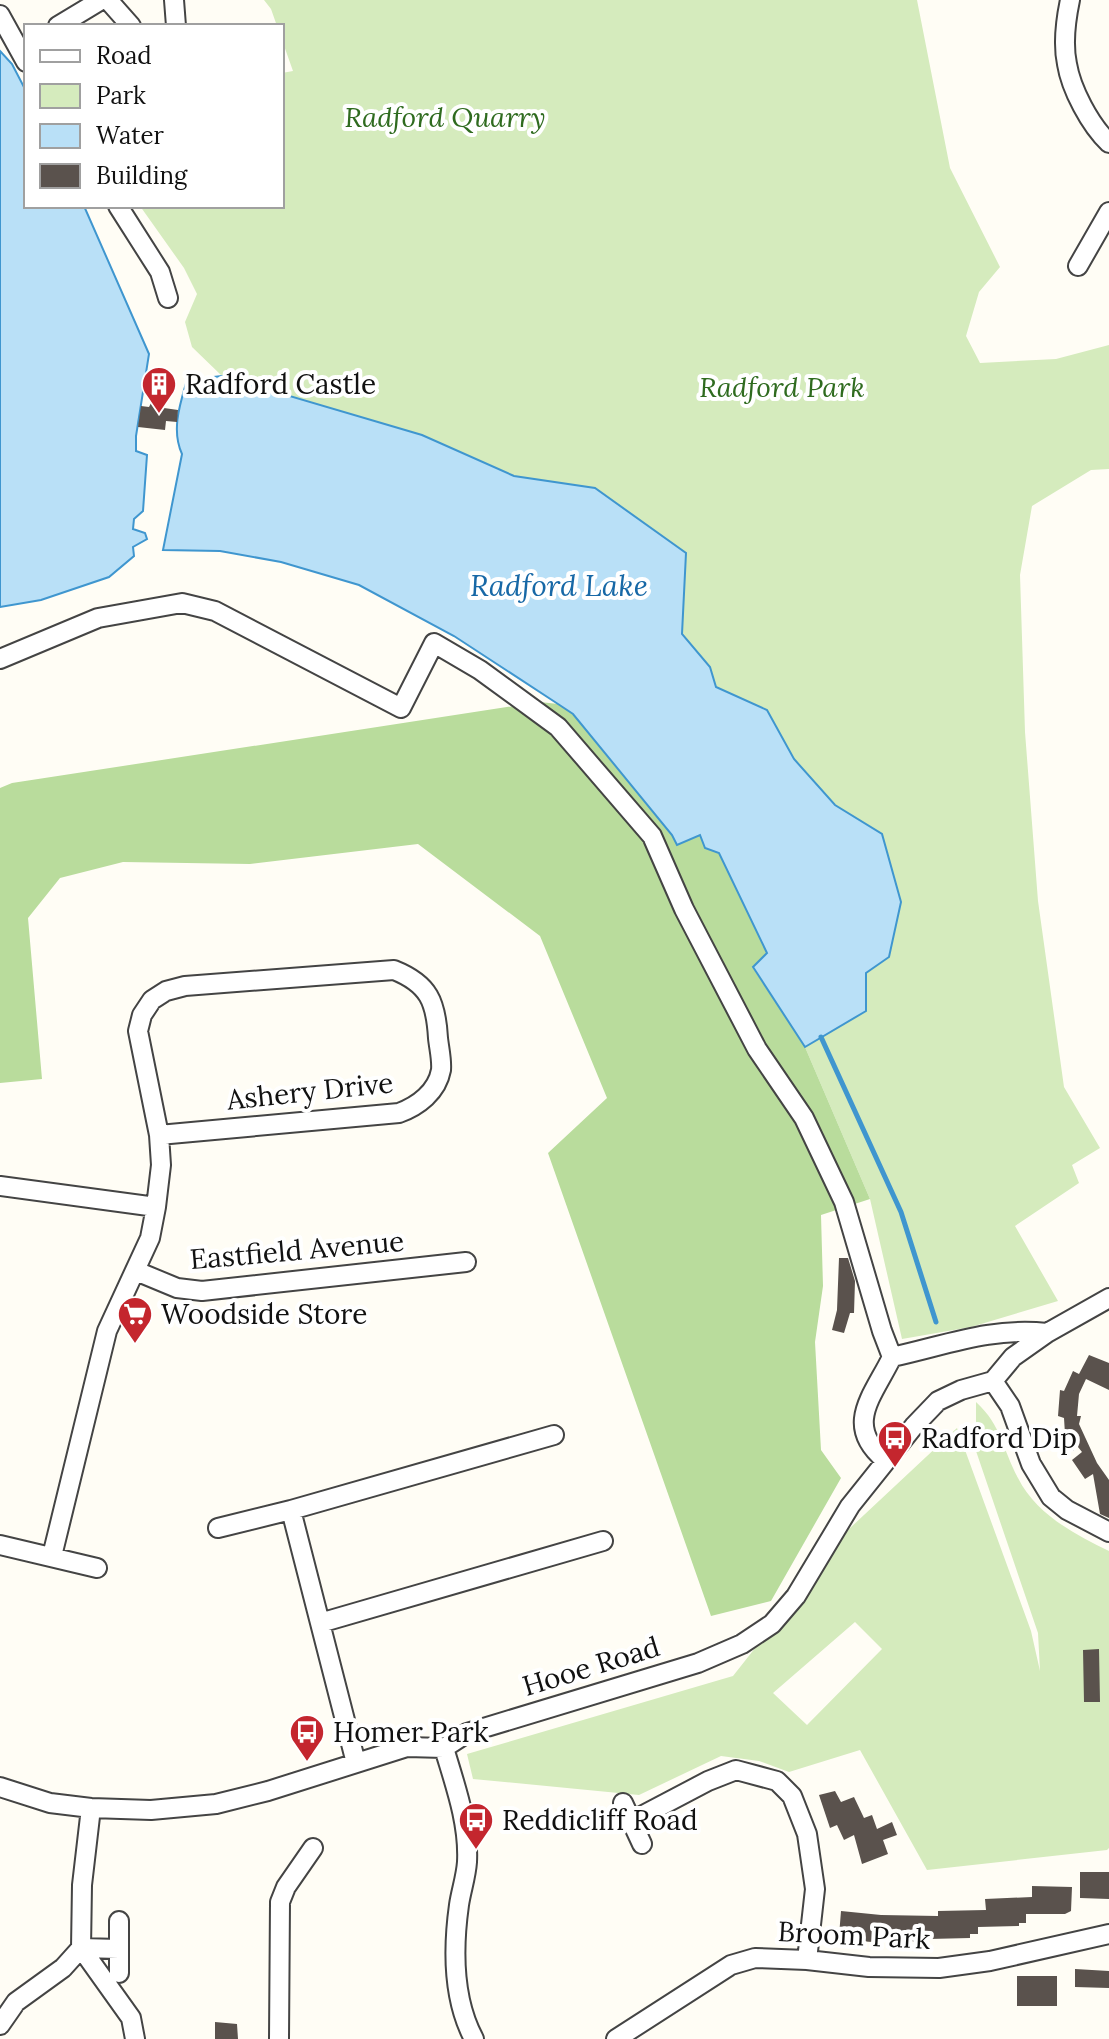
<svg xmlns="http://www.w3.org/2000/svg" width="1109" height="2039" viewBox="0 0 1109 2039" font-family="Lora,serif">
<style>
.green{fill:#d5ebbd;fill-rule:evenodd}
.forest{fill:#b9dc9c}
.water{fill:#b9e0f7;stroke:#3f96cf;stroke-width:2}
.lines{fill:none;stroke-linecap:round;stroke-linejoin:round}
.stream{stroke:#3f96cf;stroke-width:5}
.building{fill:#5a524d}
.minor-casing{stroke:#444;stroke-width:22}
.minor{stroke:#fff;stroke-width:18}
.labels{text-anchor:middle;dominant-baseline:central;stroke-width:8;stroke-linejoin:round;paint-order:stroke}
.park-label{font-size:28px;font-style:italic;fill:#2f6b1f;stroke:#fff}
.poi-label{font-size:28px;fill:#111;stroke:#fff;text-anchor:start}
.street-label{font-size:28px;fill:#111;stroke:#fff}
.water-label{font-size:30px;font-style:italic;fill:#1768a6;stroke:#fff}
</style>
<rect width="100%" height="100%" fill="#fffdf5"/>
<path class="green" d="M 264,0 L 917,0 L 950,168 L 1000,267 L 979,292 L 966,336 L 980,363 L 1056,359 L 1109,345 L 1109,469 L 1091,470 L 1032,506 L 1020,575 L 1025,732 L 1038,901 L 1064,1087 L 1100,1148 L 1072,1165 L 1079,1183 L 1015,1226 L 1058,1301 L 971,1327 L 902,1339 L 870,1199 L 805,1047 L 865,1011 L 866,973 L 901,902 L 882,834 L 835,805 L 794,760 L 767,710 L 716,687 L 710,667 L 682,634 L 686,553 L 595,488 L 515,476 L 422,435 L 222,376 L 192,347 L 185,322 L 197,294 L 184,268 L 140,206 L 282,206 L 282,73 L 293,71 L 282,40 L 282,26 L 277,26 L 271,9 Z
M 976,1402 C 1002,1426 1002,1448 1018,1478 C 1036,1514 1074,1534 1109,1551 L 1109,1848 L 1107,1850 L 927,1870 L 860,1750 L 789,1772 L 759,1761 L 721,1756 L 639,1795 L 473,1779 L 467,1754 L 733,1676 L 849,1529 L 957,1428 L 1031,1631 L 1040,1671 L 1038,1633 L 976,1451 ZM 855,1622 L 882,1649 L 807,1725 L 773,1693 Z"/>
<path class="forest" d="M 540,702 L 558,704 L 573,714 L 672,835 L 677,845 L 700,834 L 705,848 L 719,853 L 767,953 L 753,968 L 805,1047 L 870,1199 L 821,1215 L 823,1286 L 815,1342 L 821,1450 L 841,1478 L 771,1601 L 711,1616 L 548,1153 L 607,1098 L 540,936 L 418,844 L 250,864 L 123,862 L 60,878 L 28,918 L 42,1079 L 0,1083 L 0,788 L 12,783 Z"/>
<path class="water" d="M 0,51 L 12,64 L 26,91 L 26,206 L 84,206 L 149,354 L 136,436 L 136,451 L 147,455 L 143,511 L 134,519 L 133,529 L 145,533 L 147,539 L 133,547 L 134,556 L 109,577 L 41,600 L 0,607 Z
M 222,376 L 422,435 L 514,476 L 595,488 L 686,553 L 682,634 L 710,667 L 716,687 L 767,710 L 794,759 L 835,805 L 882,834 L 901,902 L 889,957 L 866,973 L 866,1011 L 805,1047 L 753,967 L 767,953 L 719,853 L 705,848 L 700,835 L 677,845 L 672,835 L 573,714 L 558,704 L 454,636 L 359,585 L 281,562 L 220,551 L 163,550 L 182,454 C 171,430 180,404 187,380 Z"/>
<g class="lines">
<path class="stream" d="M 821,1037 L 901,1212 L 936,1322"/>
</g>
<path class="building" d="M 152,401 L 157,407 L 178,410 L 177,422 L 166,421 L 165,430 L 138,427 L 141,406 L 149,407 Z
M 839,1258 L 848,1258 L 855,1281 L 854,1313 L 850,1313 L 844,1333 L 832,1330 L 837,1310 Z
M 1089,1355 L 1109,1363 L 1109,1390 L 1086,1379 L 1079,1394 L 1077,1416 L 1081,1416 L 1079,1424 L 1097,1463 L 1109,1480 L 1109,1518 L 1100,1514 L 1093,1474 L 1085,1479 L 1072,1460 L 1082,1452 L 1074,1442 L 1074,1451 L 1066,1450 L 1064,1418 L 1058,1416 L 1060,1390 L 1064,1391 L 1073,1371 L 1079,1374 Z
M 1099,1649 L 1100,1702 L 1084,1702 L 1083,1650 Z
M 835,1791 L 841,1802 L 854,1797 L 864,1818 L 872,1815 L 877,1829 L 892,1822 L 897,1835 L 883,1840 L 888,1854 L 862,1864 L 854,1835 L 844,1840 L 837,1825 L 830,1828 L 819,1795 Z
M 1080,1872 L 1109,1872 L 1109,1899 L 1080,1898 Z
M 1032,1886 L 1072,1887 L 1071,1911 L 1065,1914 L 1026,1914 L 1026,1923 L 1019,1923 L 1019,1926 L 978,1927 L 978,1934 L 970,1934 L 970,1938 L 929,1939 L 922,1940 L 922,1942 L 872,1938 L 872,1942 L 846,1940 L 846,1937 L 839,1936 L 841,1911 L 881,1915 L 938,1916 L 938,1911 L 986,1910 L 985,1899 L 1032,1897 Z
M 1075,1969 L 1109,1971 L 1109,1988 L 1075,1987 Z
M 1017,1976 L 1057,1976 L 1057,2006 L 1017,2006 Z
M 215,2022 L 237,2024 L 238,2039 L 215,2039 Z"/>
<g class="lines">
<g class="minor-casing">
<path id="minor" d="M 108,0 L 131,26
M 174,0 L 176,26
M 1070,0 C 1066,19 1063,45 1067,64 C 1071,89 1090,125 1109,143
M 0,15 L 26,62
M 58,26 L 101,0
M 118,206 L 160,272 L 168,298
M 1078,266 L 1109,212
M 0,659 L 98,618 L 182,603 L 215,611 L 401,708 L 434,643 L 480,670 L 558,727 L 652,836 L 684,909 L 757,1049 L 804,1118 L 844,1202 L 882,1331 L 892,1357
M 0,1186 L 156,1207
M 136,1271 L 177,1288 L 202,1291 L 466,1262
M 993,1381 L 1010,1406 L 1031,1464 L 1051,1497 L 1067,1510 L 1109,1532
M 993,1381 L 1013,1357 L 1047,1333 L 1109,1298
M 885,1460 C 843,1425 873,1396 892,1357 C 947,1345 991,1327 1047,1333
M 218,1528 L 291,1510
M 0,1545 L 97,1568
M 52,1556 L 107,1331 L 150,1238 L 156,1207 L 161,1165 L 159,1135 L 138,1031 L 142,1015 L 152,1000 L 166,991 L 185,986 L 394,970 C 429,984 436,1002 438,1038 C 439,1048 442,1060 441,1070 C 437,1092 418,1106 399,1113 L 159,1135
M 320,1623 L 603,1541
M 444,1748 C 455,1785 469,1823 467,1862 C 466,1877 461,1891 459,1905 C 453,1948 453,2000 474,2039
M 356,1763 L 291,1510 L 554,1435
M 0,1787 L 50,1803 L 91,1808 L 151,1810 L 216,1804 L 268,1791 L 407,1747 L 444,1748 L 467,1733 L 698,1663 L 742,1644 L 772,1624 L 796,1596 L 850,1506 L 914,1426 L 938,1401 L 961,1390 L 993,1381
M 623,1803 L 642,1844
M 632,1821 L 708,1781 L 736,1770 L 777,1781 L 792,1796 L 807,1834 L 815,1889 L 807,1960
M 119,1921 L 119,1973
M 81,1948 L 131,2018 L 135,2039
M 81,1948 L 119,1949
M 0,2025 L 16,2002 L 63,1968 L 81,1948 L 82,1885 L 91,1808
M 279,2039 L 280,1902 L 286,1887 L 313,1848
M 616,2039 L 731,1965 L 755,1958 L 807,1960 L 869,1967 L 939,1968 L 990,1961 L 1109,1934"/>
</g>
<use href="#minor" class="minor"/>
</g>
<defs>
<g id="building-pin" transform="scale(1.8)"><path d="M0 17L-7.5 6A9.5 9.5 0 1 1 7.5 6Z" fill="#c4262e" stroke="#fff"/><path d="M-4-6H4V6H1V3H-1V6H-4ZM-2.5-4.3h1.7v1.8h-1.7ZM.8-4.3h1.7v1.8H.8ZM-2.5-1h1.7V.8h-1.7ZM.8-1h1.7V.8H.8Z" fill="#fff"/></g>
<g id="supermarket-pin" transform="scale(1.8)"><path d="M0 17L-7.5 6A9.5 9.5 0 1 1 7.5 6Z" fill="#c4262e" stroke="#fff"/><path d="M-6-5.5h2.5l.6 2H6L4.5 2H-2.5L-4.4-4H-6ZM-1.5 3.2a1.3 1.3 0 1 0 .1 0ZM3 3.2a1.3 1.3 0 1 0 .1 0Z" fill="#fff"/></g>
<g id="bus-pin" transform="scale(1.8)"><path d="M0 17L-7.5 6A9.5 9.5 0 1 1 7.5 6Z" fill="#c4262e" stroke="#fff"/><path d="M-5-6H5V4H4V6H2V4H-2V6H-4V4H-5ZM-3.5-4V0h7V-4ZM-3.5 1.2v1.5H-2V1.2ZM2 1.2v1.5H3.5V1.2Z" fill="#fff"/></g>
</defs>
<g fill-rule="evenodd">
<use href="#building-pin" x="159" y="384"/>
<use href="#supermarket-pin" x="135" y="1314"/>
<use href="#bus-pin" x="895" y="1438"/>
<use href="#bus-pin" x="307" y="1732"/>
<use href="#bus-pin" x="476" y="1820"/>
</g>
<g class="labels">
<g class="park-label">
<text x="445" y="117">Radford Quarry</text>
<text x="782" y="387">Radford Park</text>
</g>
<g class="poi-label">
<text x="185" y="384">Radford Castle</text>
<text x="161" y="1314">Woodside Store</text>
<text x="921" y="1438">Radford Dip</text>
<text x="333" y="1732">Homer Park</text>
<text x="502" y="1820">Reddicliff Road</text>
</g>
<g class="street-label">
<text transform="translate(310 1091) rotate(-6)">Ashery Drive</text>
<text transform="translate(297 1250) rotate(-5)">Eastfield Avenue</text>
<text transform="translate(591 1666) rotate(-17)">Hooe Road</text>
<text transform="translate(854 1935) rotate(3)">Broom Park</text>
</g>
<g class="water-label">
<text x="559" y="585">Radford Lake</text>
</g>
</g>
<rect x="24" y="24" width="260" height="184" fill="#ffffff" stroke="#a0a0a0" stroke-width="2"/>
<rect x="40" y="50" width="40" height="12" fill="#ffffff" stroke="#a0a0a0" stroke-width="2"/>
<text x="96" y="64" font-size="24" fill="#111111">Road</text>
<rect x="40" y="84" width="40" height="24" fill="#d5ebbd" stroke="#a0a0a0" stroke-width="2"/>
<text x="96" y="104" font-size="24" fill="#111111">Park</text>
<rect x="40" y="124" width="40" height="24" fill="#b9e0f7" stroke="#a0a0a0" stroke-width="2"/>
<text x="96" y="144" font-size="24" fill="#111111">Water</text>
<rect x="40" y="164" width="40" height="24" fill="#5a524d" stroke="#a0a0a0" stroke-width="2"/>
<text x="96" y="184" font-size="24" fill="#111111">Building</text>
</svg>
